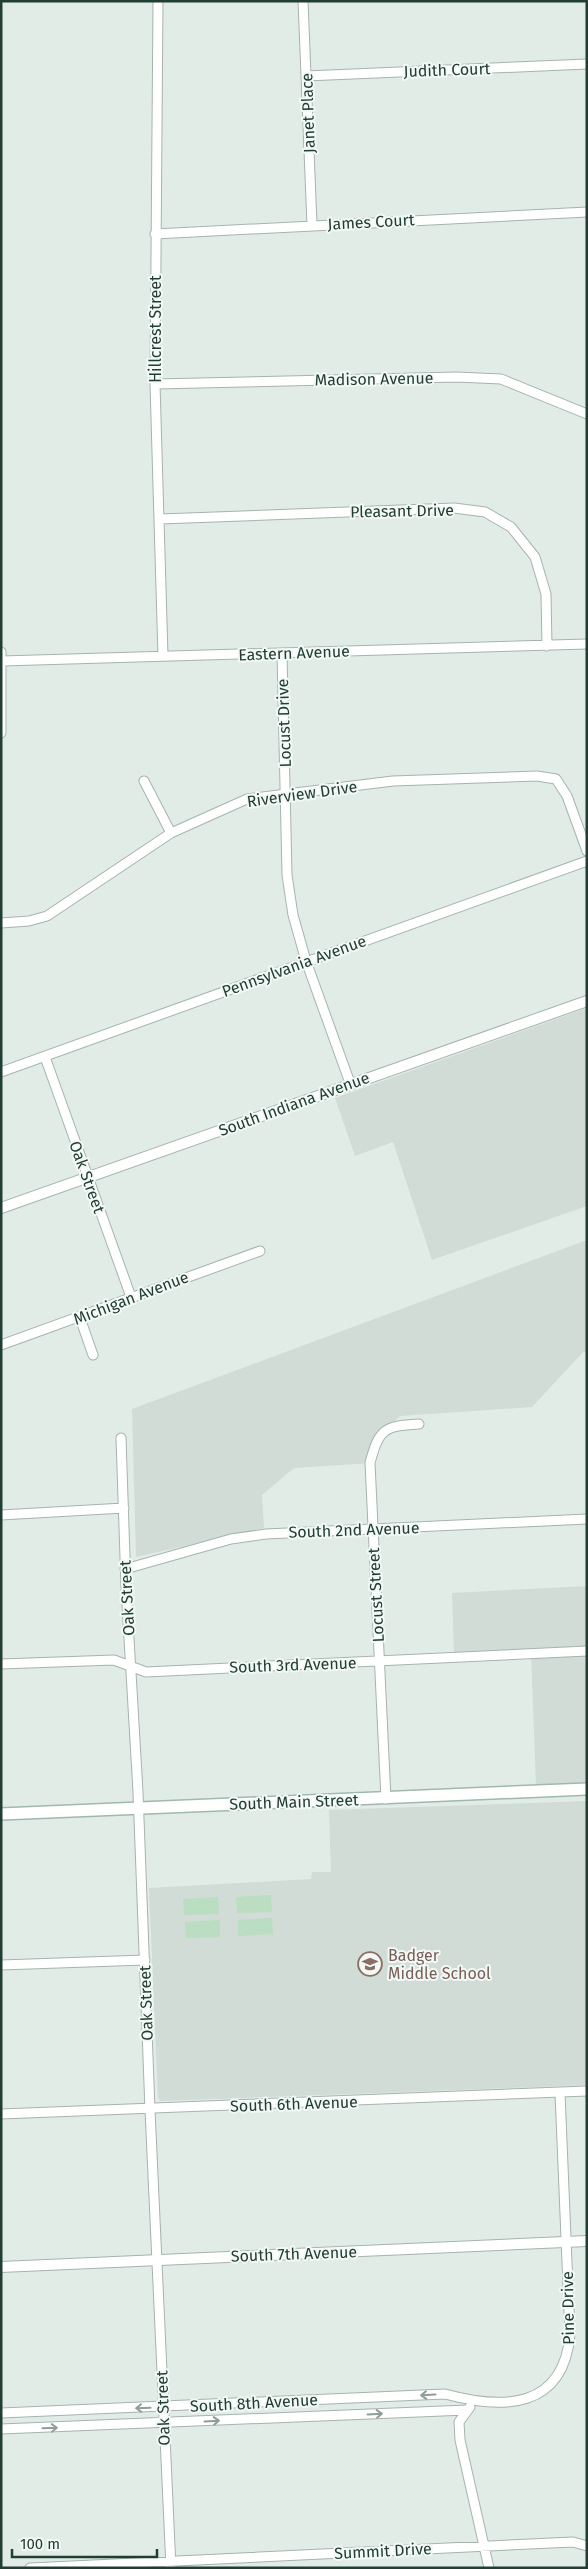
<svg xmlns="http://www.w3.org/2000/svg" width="588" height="2569" viewBox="0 0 588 2569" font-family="'Fira Sans',sans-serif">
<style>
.built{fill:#d0dcd5}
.green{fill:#bbddc1}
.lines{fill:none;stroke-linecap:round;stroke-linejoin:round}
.minor-casing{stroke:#a5b4ae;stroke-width:11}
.tertiary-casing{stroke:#a5b4ae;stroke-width:12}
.secondary-casing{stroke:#a0b8ae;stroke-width:14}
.minor{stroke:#fff;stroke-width:9}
.tertiary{stroke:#fff;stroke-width:10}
.secondary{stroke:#fff;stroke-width:11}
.oneway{stroke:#909e9a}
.labels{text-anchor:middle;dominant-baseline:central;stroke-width:4;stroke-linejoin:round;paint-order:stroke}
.street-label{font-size:16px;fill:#223d34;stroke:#f2f8f5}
.education-label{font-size:16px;fill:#785e54;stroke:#f2f8f5;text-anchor:start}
</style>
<rect width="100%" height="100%" fill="#e2ece7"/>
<path class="built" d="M 587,1008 L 587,1206 L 432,1260 L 393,1142 L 355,1156 L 335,1098 Z
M 587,1240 L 587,1352 L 583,1352 L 532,1407 L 400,1416 L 373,1442 L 373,1463 L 294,1468 L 262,1495 L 264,1528 L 136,1557 L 132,1409 Z
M 587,1586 L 587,1784 L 536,1786 L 531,1650 L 454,1652 L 452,1593 Z
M 587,1801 L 587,2085 L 160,2101 L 158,2097 L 149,1888 L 311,1879 L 312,1872 L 331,1872 L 329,1810 Z"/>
<path class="green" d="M 271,1895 L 272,1912 L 237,1913 L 236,1897 Z
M 218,1897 L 219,1914 L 184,1915 L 183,1899 Z
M 272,1918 L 273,1934 L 238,1936 L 238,1920 Z
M 220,1920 L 220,1937 L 186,1938 L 185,1922 Z"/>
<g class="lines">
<g class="minor-casing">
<path id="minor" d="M 158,1 L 155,384 L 163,656
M 303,1 L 312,225
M 306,76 L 587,64
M 155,234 L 587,212
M 155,384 L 457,377 L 501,379 L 587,414
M 160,519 L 454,508 L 485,512 L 511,527 L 535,557 L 546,594 L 547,646
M 1,652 L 1,733
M 282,653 L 287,875 L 293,915 L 306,961 L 350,1083
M 2,661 L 587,644
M 144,781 L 171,833
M 1,923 L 29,921 L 47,916 L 171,833 L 247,799 L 393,781 L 537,776 L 556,779 L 567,796 L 587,851
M 45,1057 L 131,1297
M 1,1072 L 587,861
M 80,1318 L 93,1355
M 1,1345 L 260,1251
M 121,1438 L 126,1587 L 138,1792 L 150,2110 L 171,2568
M 1,1515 L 124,1508
M 125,1569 L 231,1539 L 266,1534 L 587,1519
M 1,1664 L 114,1660 L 146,1672 L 587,1651
M 386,1799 L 370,1463 C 379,1429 384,1426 419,1424
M 1,1965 L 145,1960
M 1,2114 L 587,2091
M 470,2407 L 459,2422 L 460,2440 L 489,2568
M 1,2413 L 445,2394 C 504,2410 563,2409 570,2335 L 560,2093
M 1,2429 L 467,2410
M 30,2568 L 573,2542 L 587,2546"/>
</g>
<g class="tertiary-casing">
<path id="tertiary" d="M 1,1208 L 587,1001
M 1,2267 L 587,2241"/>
</g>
<g class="secondary-casing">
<path id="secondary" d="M 1,1814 L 587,1789"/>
</g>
<use href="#minor" class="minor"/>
<use href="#tertiary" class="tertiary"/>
<use href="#secondary" class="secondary"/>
</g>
<defs><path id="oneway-shaft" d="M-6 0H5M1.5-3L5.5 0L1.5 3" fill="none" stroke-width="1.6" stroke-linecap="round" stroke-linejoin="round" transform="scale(1.25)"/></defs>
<g class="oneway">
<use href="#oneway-shaft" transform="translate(428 2395) rotate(177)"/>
<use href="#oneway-shaft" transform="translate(143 2408) rotate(178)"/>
<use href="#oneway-shaft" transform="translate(375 2414) rotate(-3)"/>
<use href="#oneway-shaft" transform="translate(212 2421) rotate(-3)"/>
<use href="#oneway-shaft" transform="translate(50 2428) rotate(-2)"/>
</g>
<defs>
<g id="school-ring" transform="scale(1.25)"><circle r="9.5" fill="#f2f8f5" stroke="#8d6e63" stroke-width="1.5"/><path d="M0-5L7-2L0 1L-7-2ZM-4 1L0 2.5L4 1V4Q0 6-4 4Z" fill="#8d6e63"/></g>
</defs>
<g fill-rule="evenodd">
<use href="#school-ring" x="370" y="1964"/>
</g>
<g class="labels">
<g class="street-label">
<text transform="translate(447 70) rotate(-2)">Judith Court</text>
<text transform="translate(308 113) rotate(-92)">Janet Place</text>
<text transform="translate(371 222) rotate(-3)">James Court</text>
<text transform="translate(155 329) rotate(-90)">Hillcrest Street</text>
<text transform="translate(374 379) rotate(-1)">Madison Avenue</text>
<text transform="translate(402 511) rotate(-1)">Pleasant Drive</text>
<text transform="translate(294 653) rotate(-2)">Eastern Avenue</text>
<text transform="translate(284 723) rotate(-92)">Locust Drive</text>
<text transform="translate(302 794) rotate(-8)">Riverview Drive</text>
<text transform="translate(294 966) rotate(-20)">Pennsylvania Avenue</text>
<text transform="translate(294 1104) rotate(-20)">South Indiana Avenue</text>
<text transform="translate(87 1177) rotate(70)">Oak Street</text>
<text transform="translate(131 1298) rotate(-21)">Michigan Avenue</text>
<text transform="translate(354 1530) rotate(-2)">South 2nd Avenue</text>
<text transform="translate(376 1595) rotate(-93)">Locust Street</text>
<text transform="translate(127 1598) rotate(-93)">Oak Street</text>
<text transform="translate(293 1665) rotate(-2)">South 3rd Avenue</text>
<text transform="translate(294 1802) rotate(-2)">South Main Street</text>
<text transform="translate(146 2003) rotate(-92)">Oak Street</text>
<text transform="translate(294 2104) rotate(-2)">South 6th Avenue</text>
<text transform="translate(294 2254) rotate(-2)">South 7th Avenue</text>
<text transform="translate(568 2308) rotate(-91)">Pine Drive</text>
<text transform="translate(254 2403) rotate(-3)">South 8th Avenue</text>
<text transform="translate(163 2408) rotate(-92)">Oak Street</text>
<text transform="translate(383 2551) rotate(-3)">Summit Drive</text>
</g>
<g class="education-label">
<text x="388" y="1955">Badger<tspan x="388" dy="18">Middle School</tspan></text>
</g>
</g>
<rect width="588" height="2569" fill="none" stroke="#223d34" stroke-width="5"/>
<path d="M12 2549v8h145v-8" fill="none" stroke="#223d34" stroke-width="2.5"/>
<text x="20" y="2549" font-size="15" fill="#223d34" stroke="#f2f8f5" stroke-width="4" paint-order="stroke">100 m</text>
</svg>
